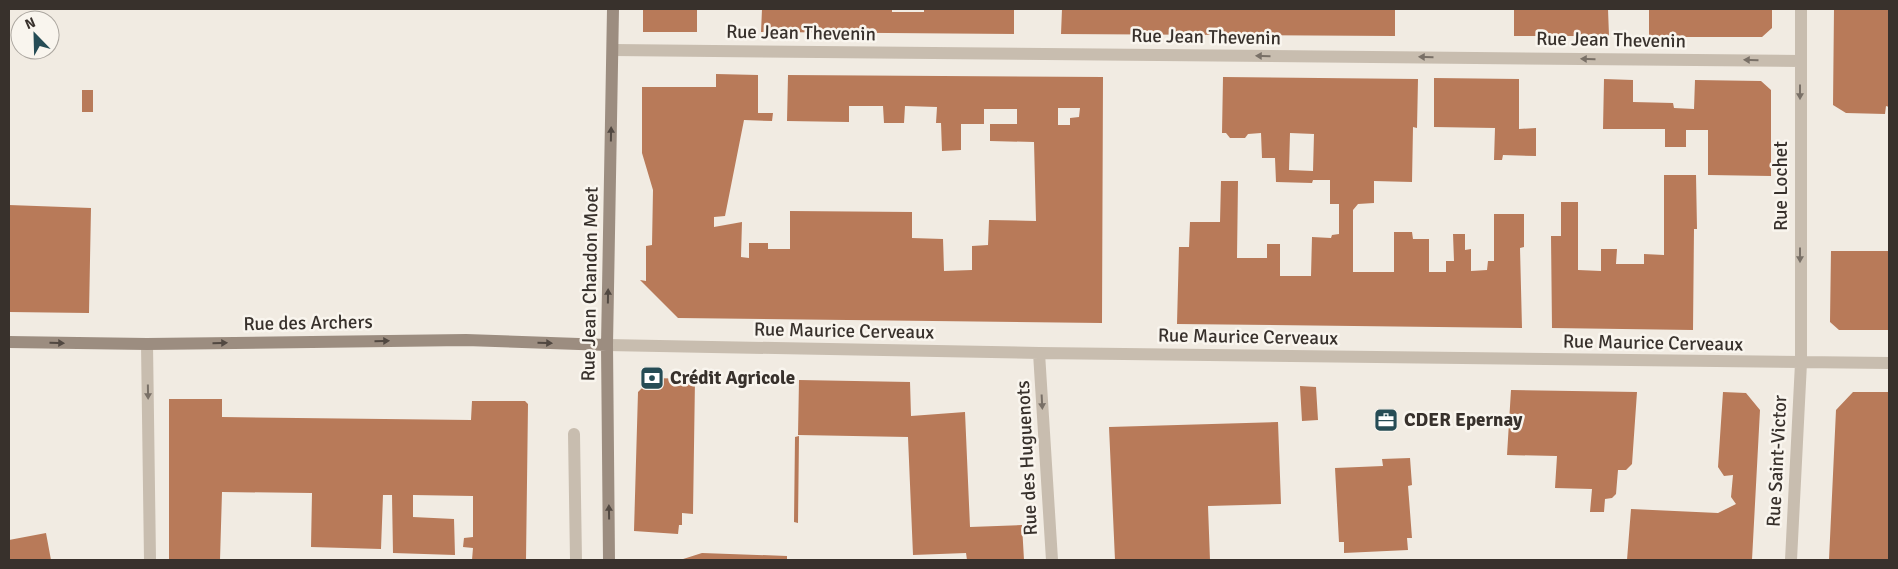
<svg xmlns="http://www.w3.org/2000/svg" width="1898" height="569" viewBox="0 0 1898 569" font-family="Signika,sans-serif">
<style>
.building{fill:#b87a59;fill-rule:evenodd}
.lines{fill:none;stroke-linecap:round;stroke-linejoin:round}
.lane{stroke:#c8bdaf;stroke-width:12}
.street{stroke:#c8bdaf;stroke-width:12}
.secondary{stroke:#9c8d80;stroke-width:12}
.oneway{fill:#797067}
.oneway2{fill:#514841}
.labels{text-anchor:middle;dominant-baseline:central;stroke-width:5;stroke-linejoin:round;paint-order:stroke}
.street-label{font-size:19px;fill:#38312c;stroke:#f9f5ee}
.poi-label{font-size:19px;font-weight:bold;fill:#38312c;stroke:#f9f5ee;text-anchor:start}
</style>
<rect width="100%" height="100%" fill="#f1ebe2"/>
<path class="building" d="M 643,9 L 697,9 L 697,32 L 643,32 Z
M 762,9 L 892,9 L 892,12 L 924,12 L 924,9 L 1014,9 L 1014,34 L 761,32 Z
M 1062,9 L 1395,9 L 1395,36 L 1061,34 Z
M 1514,9 L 1608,9 L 1609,36 L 1514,36 Z
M 1649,9 L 1772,9 L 1772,28 L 1762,37 L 1649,37 Z
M 1834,9 L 1889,9 L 1889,107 L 1886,106 L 1885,114 L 1846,113 L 1833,105 Z
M 716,74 L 758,75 L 758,113 L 773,113 L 772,121 L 744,120 L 725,216 L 714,217 L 714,227 L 742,222 L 741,257 L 749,258 L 749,243 L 768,243 L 768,249 L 790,249 L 790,211 L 912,212 L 912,238 L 943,239 L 944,271 L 972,270 L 972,246 L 988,245 L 989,220 L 1036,221 L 1034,142 L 990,141 L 990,124 L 1017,124 L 1017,109 L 984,109 L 984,124 L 961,124 L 961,150 L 942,151 L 941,123 L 936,123 L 937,107 L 905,106 L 904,123 L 884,123 L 883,106 L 849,106 L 849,122 L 787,121 L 788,75 L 1103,77 L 1102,323 L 678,318 L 640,280 L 646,281 L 646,246 L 652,245 L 653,190 L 642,153 L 642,87 L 716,87 ZM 1058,108 L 1080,108 L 1079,117 L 1070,118 L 1070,125 L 1058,125 Z
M 1223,77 L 1418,79 L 1417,128 L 1413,127 L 1412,182 L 1374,181 L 1374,203 L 1358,204 L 1353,210 L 1353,272 L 1394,272 L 1394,232 L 1412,232 L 1413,239 L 1429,239 L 1429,272 L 1446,272 L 1446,261 L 1454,261 L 1453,234 L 1465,234 L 1465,250 L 1471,249 L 1471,271 L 1487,270 L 1488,261 L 1494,261 L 1494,214 L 1524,214 L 1524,247 L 1520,248 L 1522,328 L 1177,324 L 1179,247 L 1189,247 L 1190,222 L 1220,222 L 1221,181 L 1238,181 L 1237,258 L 1267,258 L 1267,244 L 1280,244 L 1280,276 L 1311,276 L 1312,237 L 1331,238 L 1332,235 L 1339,234 L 1339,204 L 1330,204 L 1330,180 L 1313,180 L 1312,183 L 1276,182 L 1275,158 L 1262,158 L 1261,133 L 1248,134 L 1245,138 L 1230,138 L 1226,133 L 1222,133 ZM 1290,133 L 1314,134 L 1313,171 L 1289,170 Z
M 1434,78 L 1519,79 L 1519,129 L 1536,128 L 1536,156 L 1503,155 L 1502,160 L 1494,160 L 1495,128 L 1434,127 Z
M 1604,79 L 1633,80 L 1633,102 L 1673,103 L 1674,108 L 1694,109 L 1695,80 L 1761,81 L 1771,90 L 1771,176 L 1708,175 L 1708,130 L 1686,130 L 1686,147 L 1665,147 L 1665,129 L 1603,129 Z
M 82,90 L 93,90 L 93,112 L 82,112 Z
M 1664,175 L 1696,175 L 1697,229 L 1694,229 L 1693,330 L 1552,328 L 1551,236 L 1561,236 L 1561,202 L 1578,202 L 1578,270 L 1601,271 L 1601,249 L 1617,249 L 1616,264 L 1644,264 L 1644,254 L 1664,255 Z
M 9,205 L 91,208 L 89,313 L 9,312 Z
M 1831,251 L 1889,251 L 1889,330 L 1839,330 L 1830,322 Z
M 652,378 L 695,379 L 693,514 L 682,513 L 682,525 L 679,525 L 678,534 L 634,531 L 638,392 Z
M 799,380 L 910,382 L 911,416 L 965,412 L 970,527 L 1022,525 L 1024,560 L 967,560 L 966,553 L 913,555 L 908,437 L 798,435 Z
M 1300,386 L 1316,387 L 1318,420 L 1302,421 Z
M 1511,390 L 1637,392 L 1632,464 L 1626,470 L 1618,470 L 1616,494 L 1612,498 L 1605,499 L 1604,512 L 1590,512 L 1592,489 L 1555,488 L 1557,456 L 1507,455 Z
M 1723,392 L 1746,393 L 1760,410 L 1752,560 L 1627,560 L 1631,509 L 1718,513 L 1736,504 L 1731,497 L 1733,475 L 1724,476 L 1718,467 Z
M 1853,392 L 1889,392 L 1889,560 L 1829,560 L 1836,410 Z
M 169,399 L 222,399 L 222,417 L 471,420 L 472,401 L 525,401 L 528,404 L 526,560 L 472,560 L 473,548 L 463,547 L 464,538 L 473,537 L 473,496 L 413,495 L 413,517 L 454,519 L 455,555 L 393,553 L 392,495 L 383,495 L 381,549 L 311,547 L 312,493 L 222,492 L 220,560 L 169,560 Z
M 1278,422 L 1281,504 L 1208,506 L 1210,560 L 1115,560 L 1109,427 Z
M 799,436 L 798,523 L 794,522 L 795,437 Z
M 1410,458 L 1412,485 L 1408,486 L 1412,538 L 1407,538 L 1408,550 L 1344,553 L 1344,542 L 1339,542 L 1335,468 L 1383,466 L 1382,459 Z
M 46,533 L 51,560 L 9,560 L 9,540 Z
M 702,553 L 787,556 L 787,560 L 680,560 Z"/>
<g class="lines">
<path class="lane" d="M 574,434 L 576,560"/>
<path class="street" d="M 613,50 L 1800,61
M 147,344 L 150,560
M 607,345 L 1039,353 L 1889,363
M 1039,353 L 1052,560
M 1791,560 L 1801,363 L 1801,9"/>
<path class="secondary" d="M 9,342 L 147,344 L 466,340 L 607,345
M 609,560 L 607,345 L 613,9"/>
</g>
<defs><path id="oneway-solid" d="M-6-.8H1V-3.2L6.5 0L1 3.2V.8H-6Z" transform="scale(1.25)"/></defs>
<g class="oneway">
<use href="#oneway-solid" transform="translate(1263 56) rotate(-179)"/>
<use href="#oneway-solid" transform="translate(1426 57) rotate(-179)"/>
<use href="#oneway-solid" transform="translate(1588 59) rotate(-179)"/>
<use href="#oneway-solid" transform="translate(1751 60) rotate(-179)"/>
<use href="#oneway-solid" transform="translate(1800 92) rotate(90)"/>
<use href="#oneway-solid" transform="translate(1800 255) rotate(90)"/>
<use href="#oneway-solid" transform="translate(148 392) rotate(89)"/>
<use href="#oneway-solid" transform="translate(1042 402) rotate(87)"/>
</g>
<g class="oneway2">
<use href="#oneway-solid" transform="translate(611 134) rotate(-89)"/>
<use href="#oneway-solid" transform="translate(608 296) rotate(-89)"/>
<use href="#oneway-solid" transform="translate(382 341) rotate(-1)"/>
<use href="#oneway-solid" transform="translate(57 343) rotate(1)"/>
<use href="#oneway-solid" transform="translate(220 343) rotate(-1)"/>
<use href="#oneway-solid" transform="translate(545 343) rotate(2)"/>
<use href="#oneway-solid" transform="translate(609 512) rotate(-91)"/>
</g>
<defs>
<g id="bank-square" transform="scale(1.25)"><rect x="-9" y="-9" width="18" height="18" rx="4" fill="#264c55" stroke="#f9f5ee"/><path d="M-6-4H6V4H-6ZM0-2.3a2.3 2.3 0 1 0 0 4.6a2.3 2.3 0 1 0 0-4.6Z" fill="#fff"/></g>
<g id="office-square" transform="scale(1.25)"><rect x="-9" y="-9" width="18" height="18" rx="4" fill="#264c55" stroke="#f9f5ee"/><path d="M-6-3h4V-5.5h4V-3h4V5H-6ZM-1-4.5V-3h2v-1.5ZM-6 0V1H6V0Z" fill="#fff"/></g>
</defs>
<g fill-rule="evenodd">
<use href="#bank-square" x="652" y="378"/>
<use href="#office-square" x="1386" y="420"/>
</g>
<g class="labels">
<g class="street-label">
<text transform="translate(801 33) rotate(1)">Rue Jean Thevenin</text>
<text transform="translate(1206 37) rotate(1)">Rue Jean Thevenin</text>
<text transform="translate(1611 40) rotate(1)">Rue Jean Thevenin</text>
<text transform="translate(1781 186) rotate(-90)">Rue Lochet</text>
<text transform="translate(590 284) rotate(-89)">Rue Jean Chandon Moet</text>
<text transform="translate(308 323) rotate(-1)">Rue des Archers</text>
<text transform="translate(844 331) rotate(1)">Rue Maurice Cerveaux</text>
<text transform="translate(1248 337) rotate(1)">Rue Maurice Cerveaux</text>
<text transform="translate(1653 343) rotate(1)">Rue Maurice Cerveaux</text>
<text transform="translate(1027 458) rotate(-93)">Rue des Huguenots</text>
<text transform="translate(1777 461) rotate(-87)">Rue Saint-Victor</text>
</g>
<g class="poi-label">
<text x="670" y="378">Crédit Agricole</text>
<text x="1404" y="420">CDER Epernay</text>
</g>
</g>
<rect width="1898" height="569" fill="none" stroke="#38312c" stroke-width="20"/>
<g transform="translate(35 35) rotate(337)"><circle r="24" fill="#f9f5ee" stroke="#aca7a0"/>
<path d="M0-4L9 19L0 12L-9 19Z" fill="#264c55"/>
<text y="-8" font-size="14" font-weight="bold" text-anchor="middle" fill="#38312c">N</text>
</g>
</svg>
